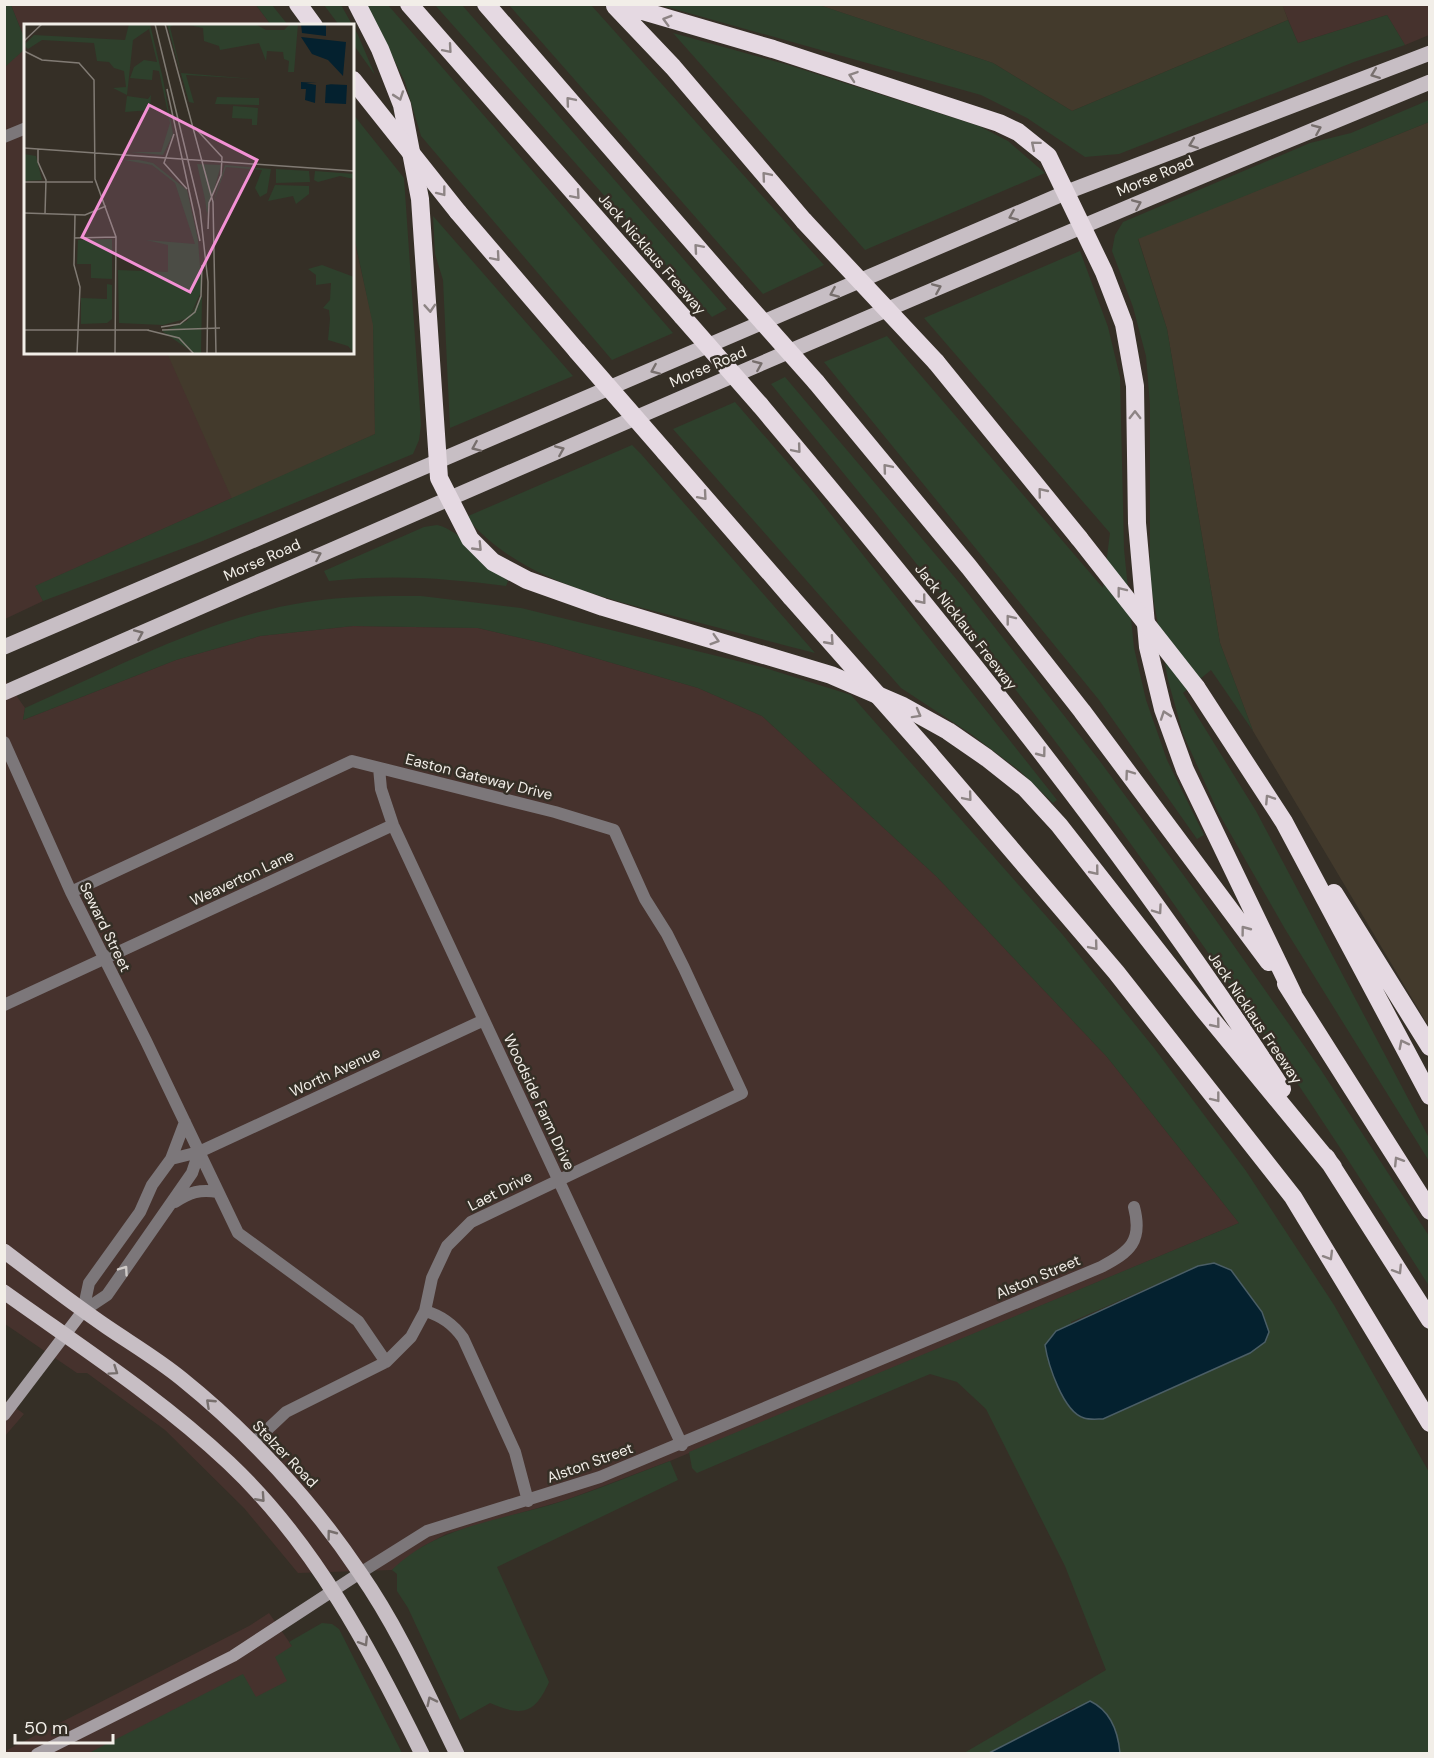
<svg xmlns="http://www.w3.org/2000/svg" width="1434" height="1758" viewBox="0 0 1434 1758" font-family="'DM Sans',sans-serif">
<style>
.commercial{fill:#46322d}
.built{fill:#433a2c}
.green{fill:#2e402c;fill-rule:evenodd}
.water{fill:#04212f;stroke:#4b5e66;stroke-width:1.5}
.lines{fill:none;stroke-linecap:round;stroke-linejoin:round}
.street{stroke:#7c777a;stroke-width:12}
.secondary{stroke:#a69fa4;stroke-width:12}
.primary{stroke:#c7bec4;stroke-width:15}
.highway{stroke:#e5d9e2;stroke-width:18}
.highway-bridge{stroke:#e5d9e2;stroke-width:18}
.oneway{stroke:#8d8484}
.oneway2{stroke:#776f6d}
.oneway3{stroke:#cfcac7}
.labels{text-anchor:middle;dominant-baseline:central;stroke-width:5;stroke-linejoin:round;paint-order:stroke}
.street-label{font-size:15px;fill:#f2eee8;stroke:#352f26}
.inset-road{fill:none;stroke:#817b74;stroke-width:1.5}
.view{fill:#f391d5;fill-opacity:0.15;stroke:#f391d5;stroke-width:3}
.inset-edge{fill:none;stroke:#f2eee8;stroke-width:3}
</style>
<rect width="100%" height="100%" fill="#352f26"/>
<path class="commercial" d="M 11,5 L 256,5 L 271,25 L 26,26 L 25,40 Z
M 1282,5 L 1429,5 L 1429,35 L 1405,45 L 1387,15 L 1298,43 Z
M 25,48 L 26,352 L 352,352 L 353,232 L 373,325 L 375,434 L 36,586 L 43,601 L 5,619 L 4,67 Z
M 353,626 L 478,628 L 547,644 L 698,688 L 762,716 L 937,877 L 1107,1057 L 1239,1223 L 670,1461 L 566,1500 L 446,1534 L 422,1547 L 392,1570 L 298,1573 L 244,1508 L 165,1430 L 87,1373 L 77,1373 L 5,1324 L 4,678 L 25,708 L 23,720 L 176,660 L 260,636 Z
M 5,1400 L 24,1414 L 5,1436 Z
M 269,1613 L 292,1646 L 337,1754 L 5,1754 L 5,1751 L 249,1626 Z"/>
<path class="built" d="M 1282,4 L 1288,20 L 1072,111 L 993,63 L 819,5 Z
M 1429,122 L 1429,1027 L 1253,731 L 1220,643 L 1167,329 L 1138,238 Z
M 353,236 L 373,322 L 375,434 L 232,499 L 167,353 L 352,352 Z"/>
<path class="green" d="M 5,4 L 11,5 L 25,40 L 26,48 L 5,67 Z
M 256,5 L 272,5 L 288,25 L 271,25 Z
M 324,5 L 341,5 L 358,35 L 375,75 L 353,44 L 352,26 L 339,25 Z
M 367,5 L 388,5 L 673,333 L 612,360 L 421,136 L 405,82 Z
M 435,5 L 462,5 L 727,309 L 712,317 Z
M 509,5 L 591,5 L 824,265 L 763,294 Z
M 660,5 L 819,5 L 993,63 L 1072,111 L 1288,20 L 1298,43 L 1387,15 L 1405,45 L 1354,62 L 1119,154 L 1085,157 L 1027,118 L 981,95 Z
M 673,33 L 785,64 L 979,126 L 1008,141 L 1045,173 L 865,250 Z
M 1429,100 L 1429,122 L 1138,239 L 1167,329 L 1220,643 L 1253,731 L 1211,670 L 1183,693 L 1256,811 L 1429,1138 L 1429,1161 L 1285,929 L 1218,812 L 1183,734 L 1168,680 L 1150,581 L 1150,405 L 1146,356 L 1133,307 L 1112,251 L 1115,235 L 1123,222 L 1310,143 L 1351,133 Z
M 353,114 L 404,178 L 421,425 L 419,440 L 413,454 L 200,542 L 43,601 L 35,586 L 375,434 L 373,325 L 353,232 Z
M 433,216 L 573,376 L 450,428 L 443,280 L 435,254 Z
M 1080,251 L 1108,327 L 1120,377 L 1124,549 L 1134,648 L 1146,700 L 1167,760 L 1204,835 L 1197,839 L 1099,700 L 824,362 L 887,336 L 1103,588 L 1110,533 L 924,318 Z
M 785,377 L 963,587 L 1099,760 L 1201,899 L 1319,1067 L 1429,1236 L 1429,1286 C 1313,1102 1191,923 1061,749 C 967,625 869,504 771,384 Z
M 735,402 L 814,493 L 1057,800 L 1053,803 L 1020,771 L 971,734 L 901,688 L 673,429 Z
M 632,445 L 641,454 L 815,653 C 769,641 723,629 677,617 C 602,597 519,580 466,517 Z
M 437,525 C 462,530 485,565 508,581 L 506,586 C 447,578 389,574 329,581 L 324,571 L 424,527 Z
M 421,596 L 521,608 L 762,667 L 851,695 L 1062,934 L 1154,1048 L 1246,1171 L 1334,1305 L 1429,1472 L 1429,1753 L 1120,1753 L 1075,1707 L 989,1753 L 964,1753 L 1106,1670 L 1065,1566 L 986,1409 L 957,1382 L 930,1374 L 697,1473 L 692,1468 L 689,1452 L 1239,1223 L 1107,1057 L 937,877 L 762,716 L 698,688 L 547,644 L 478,628 L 353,626 L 260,636 L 176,660 L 23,720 L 25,708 C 114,669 211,616 307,602 C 345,596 383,596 421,596 ZM 1214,1263 L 1250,1353 L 1103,1419 L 1083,1418 L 1071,1322 L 1198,1266 Z
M 670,1461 L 678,1480 L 497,1567 L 549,1682 C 535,1714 522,1717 490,1703 L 460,1720 L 408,1608 L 397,1591 L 397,1574 L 392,1570 C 438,1524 507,1520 566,1500 C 601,1488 635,1474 670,1461 Z
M 322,1623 L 332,1624 L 339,1629 L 402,1753 L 89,1753 L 243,1674 L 256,1697 L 287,1681 L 275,1657 L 292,1646 L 289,1642 Z"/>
<path class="water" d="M 1214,1263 L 1231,1270 L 1262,1312 L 1269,1332 L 1265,1342 L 1250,1353 L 1103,1419 C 1098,1419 1089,1420 1084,1418 C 1063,1412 1048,1364 1045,1345 L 1056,1331 L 1198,1266 Z
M 1090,1701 C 1111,1711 1118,1731 1120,1753 L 989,1753 Z"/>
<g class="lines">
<path class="street" d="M 4,137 L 26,128
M 4,742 L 71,892 L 146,1041 L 238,1233 L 358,1321 L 386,1362
M 379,768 L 381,789 L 393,825 L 682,1445
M 71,892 L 352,761 L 555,812 L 614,830 L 645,899 L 667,934 L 684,968 L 742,1093 L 471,1222 L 447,1246 L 432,1278 L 425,1311 L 411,1337 L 386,1362 L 286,1412 L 252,1444
M 4,1005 L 393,825
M 171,1159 L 199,1152 L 484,1020
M 175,1202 C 190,1192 200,1189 218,1192
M 83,1311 L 89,1283 L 140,1212 L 152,1185 L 171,1159 L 185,1122
M 83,1311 L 107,1295 L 192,1173 L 199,1152
M 425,1311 C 442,1316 453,1324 463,1338 L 515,1452 L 528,1501
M 360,1573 L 427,1531 L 600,1477 L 1101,1267 C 1130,1252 1143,1241 1134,1207"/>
<path class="secondary" d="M 4,1415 L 83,1311
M 37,1754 L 233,1656 L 360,1573"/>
<path class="primary" d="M 4,647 L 1067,192 L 1430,53
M 4,693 C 478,486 951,278 1430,82
M 4,1251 C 38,1277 72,1303 107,1327 C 132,1344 159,1360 182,1379 C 249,1433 312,1501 360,1573 C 399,1629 427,1693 457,1754
M 4,1292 C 81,1347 160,1398 229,1463 C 314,1543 371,1650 422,1754"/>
<path class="highway" d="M 298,4 L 314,26
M 357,4 L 380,49 L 402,105 L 420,199 L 439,478 L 470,539 L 493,562 L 527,580 L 603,607 L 831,675 L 903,706 L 948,731 L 987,758 L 1025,788 L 1059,825 L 1203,1009 L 1333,1167
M 409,4 L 682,316
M 486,4 L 736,292
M 619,4 L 773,49 L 999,123 L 1018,132 L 1048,156 L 1104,272 L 1124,324 L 1135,386 L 1137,523 L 1148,647 L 1163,709 L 1185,770 L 1293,994
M 615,6 L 673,67 L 804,221
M 458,212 L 577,351
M 936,362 L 1079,538
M 816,382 L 969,567 L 1082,711 L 1269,962
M 760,405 C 944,624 1125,848 1282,1089
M 665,452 L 791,597
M 1196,687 L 1284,822 L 1430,1096
M 929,753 L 1116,972 L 1293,1197 L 1430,1423
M 1334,893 L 1430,1047
M 1286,984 L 1430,1211
M 1326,1157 L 1430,1320"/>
<path class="highway-bridge" d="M 353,80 L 458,212
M 804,221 L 936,362
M 736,292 L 816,382
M 682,316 L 760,405
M 577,351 L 665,452
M 1079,538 L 1196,687
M 791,597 L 929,753"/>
</g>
<defs><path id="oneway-chevron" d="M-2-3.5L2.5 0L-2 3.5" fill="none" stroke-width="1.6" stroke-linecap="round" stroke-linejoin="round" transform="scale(1.5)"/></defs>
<g class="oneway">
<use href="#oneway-chevron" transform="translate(667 20) rotate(-164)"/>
<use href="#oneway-chevron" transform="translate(448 49) rotate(49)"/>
<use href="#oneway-chevron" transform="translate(853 76) rotate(-161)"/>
<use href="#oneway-chevron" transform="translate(399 96) rotate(71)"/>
<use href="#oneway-chevron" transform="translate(570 101) rotate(-130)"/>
<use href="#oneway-chevron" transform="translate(1035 145) rotate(-140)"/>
<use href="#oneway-chevron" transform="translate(766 176) rotate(-130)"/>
<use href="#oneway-chevron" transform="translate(442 192) rotate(52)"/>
<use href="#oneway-chevron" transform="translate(576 195) rotate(49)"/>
<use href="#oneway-chevron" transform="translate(698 248) rotate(-131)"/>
<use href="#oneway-chevron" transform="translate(496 257) rotate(49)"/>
<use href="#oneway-chevron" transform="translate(430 308) rotate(86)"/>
<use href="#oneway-chevron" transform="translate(1135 415) rotate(-90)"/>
<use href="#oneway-chevron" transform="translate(797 449) rotate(50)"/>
<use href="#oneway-chevron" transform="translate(887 468) rotate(-130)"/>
<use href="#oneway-chevron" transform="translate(1042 492) rotate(-129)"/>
<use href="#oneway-chevron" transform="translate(703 496) rotate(49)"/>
<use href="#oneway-chevron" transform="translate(478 547) rotate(46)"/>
<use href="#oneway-chevron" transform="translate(1121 591) rotate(-128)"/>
<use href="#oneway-chevron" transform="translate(922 600) rotate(51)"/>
<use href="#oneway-chevron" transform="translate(1010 619) rotate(-128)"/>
<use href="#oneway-chevron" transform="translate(715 640) rotate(17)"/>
<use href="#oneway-chevron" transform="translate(830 641) rotate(48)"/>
<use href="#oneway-chevron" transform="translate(917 714) rotate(29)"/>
<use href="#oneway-chevron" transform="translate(1165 715) rotate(-109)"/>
<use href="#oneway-chevron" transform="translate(1042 753) rotate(53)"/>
<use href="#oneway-chevron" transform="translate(1129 774) rotate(-126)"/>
<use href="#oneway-chevron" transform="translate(968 797) rotate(50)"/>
<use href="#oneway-chevron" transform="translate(1269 799) rotate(-123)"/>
<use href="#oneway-chevron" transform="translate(1095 871) rotate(51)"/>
<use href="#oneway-chevron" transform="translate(1158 910) rotate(55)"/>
<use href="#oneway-chevron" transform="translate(1245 930) rotate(-127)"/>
<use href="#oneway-chevron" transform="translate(1094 946) rotate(50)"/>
<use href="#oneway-chevron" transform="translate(1216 1024) rotate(51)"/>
<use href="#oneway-chevron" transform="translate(1403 1044) rotate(-117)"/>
<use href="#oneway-chevron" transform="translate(1216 1098) rotate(52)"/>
<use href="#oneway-chevron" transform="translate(1398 1161) rotate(-122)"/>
<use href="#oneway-chevron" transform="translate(1329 1256) rotate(59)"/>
<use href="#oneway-chevron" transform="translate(1398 1270) rotate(58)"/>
</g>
<g class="oneway2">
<use href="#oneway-chevron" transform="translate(1375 74) rotate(159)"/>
<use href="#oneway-chevron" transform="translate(1317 129) rotate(-23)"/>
<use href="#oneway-chevron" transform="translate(1193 144) rotate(159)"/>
<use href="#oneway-chevron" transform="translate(1137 204) rotate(-23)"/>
<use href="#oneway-chevron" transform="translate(1013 216) rotate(157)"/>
<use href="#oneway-chevron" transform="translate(937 288) rotate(-23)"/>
<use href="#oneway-chevron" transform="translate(834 293) rotate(157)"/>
<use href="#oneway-chevron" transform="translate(758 365) rotate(-23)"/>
<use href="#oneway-chevron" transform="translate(655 370) rotate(157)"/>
<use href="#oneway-chevron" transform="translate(476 447) rotate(157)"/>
<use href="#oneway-chevron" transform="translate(560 450) rotate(-23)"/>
<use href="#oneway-chevron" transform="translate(317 555) rotate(-24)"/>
<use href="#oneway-chevron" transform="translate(139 634) rotate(-24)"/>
<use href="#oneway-chevron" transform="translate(114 1371) rotate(34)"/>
<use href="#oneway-chevron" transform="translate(210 1403) rotate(-137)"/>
<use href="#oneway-chevron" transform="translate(261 1498) rotate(48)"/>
<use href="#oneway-chevron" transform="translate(331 1534) rotate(-127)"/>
<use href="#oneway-chevron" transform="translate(364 1642) rotate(58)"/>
<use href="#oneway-chevron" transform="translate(431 1701) rotate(-116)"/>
</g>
<use class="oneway3" href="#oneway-chevron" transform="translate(124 1270) rotate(-55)"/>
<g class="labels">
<g class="street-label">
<text transform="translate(1155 176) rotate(-23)">Morse Road</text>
<text transform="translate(652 254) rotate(49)">Jack Nicklaus Freeway</text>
<text transform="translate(708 367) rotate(-23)">Morse Road</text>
<text transform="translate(262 560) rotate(-24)">Morse Road</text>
<text transform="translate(966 627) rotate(52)">Jack Nicklaus Freeway</text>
<text transform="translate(479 777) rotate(14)">Easton Gateway Drive</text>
<text transform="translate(242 878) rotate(-25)">Weaverton Lane</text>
<text transform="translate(105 927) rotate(64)">Seward Street</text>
<text transform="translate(1255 1018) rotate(56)">Jack Nicklaus Freeway</text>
<text transform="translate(335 1072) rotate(-25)">Worth Avenue</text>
<text transform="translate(539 1102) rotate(65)">Woodside Farm Drive</text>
<text transform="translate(500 1191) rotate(-27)">Laet Drive</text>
<text transform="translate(1038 1277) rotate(-23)">Alston Street</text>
<text transform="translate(285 1454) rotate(46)">Stelzer Road</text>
<text transform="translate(590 1463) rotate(-20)">Alston Street</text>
</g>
</g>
<g transform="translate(24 24)">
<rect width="330" height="330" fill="#352f26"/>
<path d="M 105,0 L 126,0 L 139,55 L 149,110 L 139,131 L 106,128 L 137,128 L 146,99 L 135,47 L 129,46 L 128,56 L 106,54 L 110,43 L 120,36 L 133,38 L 125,5 L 109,16 L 103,71 L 89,64 L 102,63 L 100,47 L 90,44 L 85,38 L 73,37 L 70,19 L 18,16 L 4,25 L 0,21 L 10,11 L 101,16 ZM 143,0 L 151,0 L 146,3 L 157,49 L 230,55 L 162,51 L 170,79 L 165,78 ZM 160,0 L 231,0 L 242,6 L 260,6 L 266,0 L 274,0 L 270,48 L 264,48 L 265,37 L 260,35 L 259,28 L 243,27 L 242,37 L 235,19 L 196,26 L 195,22 L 180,17 L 179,4 ZM 127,71 L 126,86 L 101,88 L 103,72 L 124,75 ZM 193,73 L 235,74 L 235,81 L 191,80 ZM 209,82 L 234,84 L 233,101 L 228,101 L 228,95 L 208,94 ZM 0,130 L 12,132 L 18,156 L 0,157 ZM 100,136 L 115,136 L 129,139 L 163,166 L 174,216 L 177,256 L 177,268 L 165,294 L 139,301 L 95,299 L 94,246 L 144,248 L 144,221 L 122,216 L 171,220 L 151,159 L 128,141 ZM 173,140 L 197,141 L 183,190 L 181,175 ZM 201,141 L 247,145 L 243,169 L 236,173 L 231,164 L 238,146 L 202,143 L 186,188 ZM 252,145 L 285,147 L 286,158 L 252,159 ZM 291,147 L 330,150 L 330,155 L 316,152 L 294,158 L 290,156 ZM 251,161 L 285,162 L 285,170 L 272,180 L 269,172 L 244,177 ZM 88,215 L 88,255 L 67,254 L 67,240 L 53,240 L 54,216 ZM 298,241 L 330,253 L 330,329 L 324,322 L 304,316 L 306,295 L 305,286 L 299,284 L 306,276 L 307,259 L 292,261 L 292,251 L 284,245 ZM 83,260 L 88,261 L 88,295 L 83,299 L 57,300 L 57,274 L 83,275 ZM 178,271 L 177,330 L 171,330 L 138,307 L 163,297 Z" fill="#2e402c"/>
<path d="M 277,0 L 302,0 L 302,12 L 278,9 ZM 277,13 L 322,18 L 319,52 L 304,36 L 288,30 ZM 277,58 L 293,59 L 282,59 L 292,61 L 291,79 L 281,76 L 282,65 L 277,65 ZM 302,60 L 323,61 L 322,80 L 301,79 L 302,61 L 307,61 Z" fill="#04212f"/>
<path class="inset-road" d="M 131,0 L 176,186 L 184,258 L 183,330M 141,0 L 189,178 L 192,330M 0,17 L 18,0M 0,27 L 18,36 L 55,39 L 70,56 L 71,155 L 92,213 L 91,330M 143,65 L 176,217M 173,106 L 198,133 L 197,151 L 185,179 L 184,205M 150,110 L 140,139 L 163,165M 0,124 L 330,147M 14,125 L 14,138 L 22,156 L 21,190M 0,158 L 69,158M 0,189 L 61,191 L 82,182M 51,191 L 50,241 L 56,263 L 53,330M 50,214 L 92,213M 137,303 L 156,300 L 171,288 L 177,272 L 178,241M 0,306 L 125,306M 123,306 L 155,314 L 170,330M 138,306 L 196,304"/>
<path class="view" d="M 125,81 L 233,136 L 166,268 L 58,213 Z"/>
<rect width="330" height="330" class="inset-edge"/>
</g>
<rect width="1434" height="1758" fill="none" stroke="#f2eee8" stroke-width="12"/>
<path d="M15 1734v9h98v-9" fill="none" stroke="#f2eee8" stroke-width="3"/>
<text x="24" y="1734" font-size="18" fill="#f2eee8" stroke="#352f26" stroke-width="4.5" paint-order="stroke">50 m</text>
</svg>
